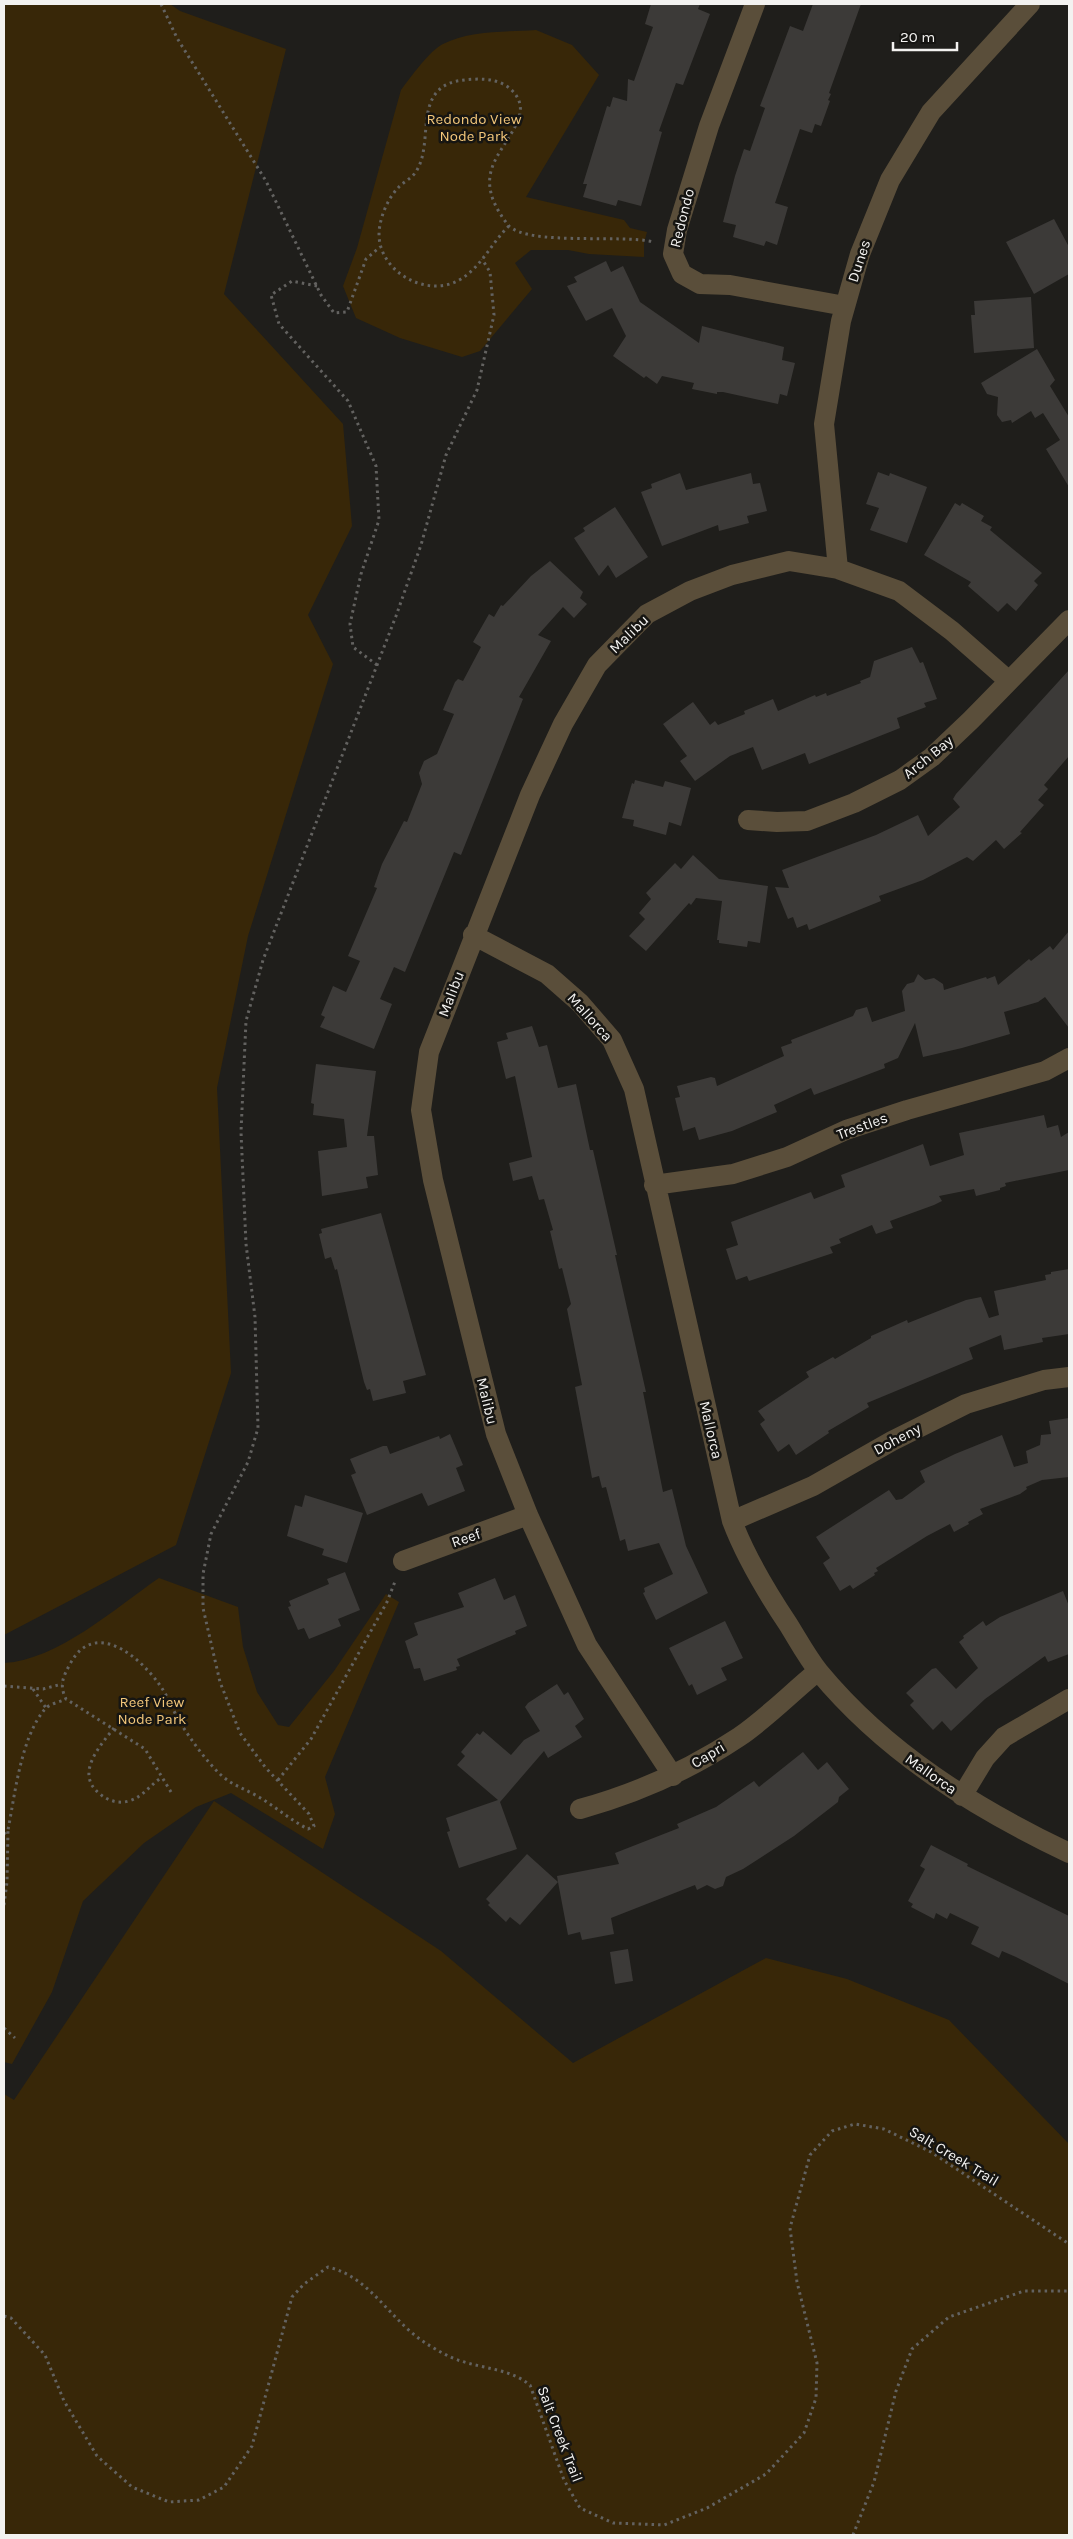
<svg xmlns="http://www.w3.org/2000/svg" width="1073" height="2539" viewBox="0 0 1073 2539" font-family="Karla,sans-serif">
<style>
.green{fill:#382708}
.building{fill:#3c3a38}
.lines{fill:none;stroke-linecap:round;stroke-linejoin:round}
.path{stroke:#636260;stroke-width:3;stroke-dasharray:2.5 4;stroke-linecap:butt}
.street{stroke:#5a4e3a;stroke-width:20}
.labels{text-anchor:middle;dominant-baseline:central;stroke-width:5;stroke-linejoin:round;paint-order:stroke}
.park-label{font-size:15px;fill:#f3c77a;stroke:#161512}
.street-label{font-size:15px;fill:#f3f2f0;stroke:#161512}
</style>
<rect width="100%" height="100%" fill="#1f1e1b"/>
<path class="green" d="M 4,4 L 170,4 L 180,11 L 286,49 L 224,294 L 343,424 L 352,526 L 308,615 L 333,664 L 248,936 L 217,1088 L 231,1373 L 176,1545 L 4,1635 Z
M 536,30 L 572,45 L 599,75 L 526,197 L 624,220 L 630,228 L 647,232 L 644,243 L 644,257 L 589,254 L 568,250 L 531,250 L 515,263 L 532,289 L 480,351 L 462,357 L 400,338 L 356,318 L 343,286 L 357,248 L 401,90 C 411,77 429,51 443,44 C 470,30 507,32 536,30 Z
M 159,1578 L 238,1607 L 243,1647 L 257,1692 L 278,1725 L 289,1727 L 334,1671 L 386,1594 L 399,1602 L 325,1777 L 335,1814 L 323,1849 L 231,1793 L 196,1807 L 144,1843 L 83,1901 L 52,1992 L 12,2064 L 4,2062 L 4,1663 C 58,1660 115,1608 159,1578 Z
M 214,1801 L 441,1951 L 573,2063 L 766,1958 L 847,1979 L 949,2020 L 1069,2144 L 1069,2535 L 4,2535 L 4,2094 L 14,2100 Z"/>
<path class="building" d="M 651,4 L 700,4 L 698,9 L 710,14 L 683,85 L 676,83 L 659,131 L 662,132 L 641,206 L 618,200 L 616,206 L 583,197 L 587,184 L 583,184 L 607,106 L 610,107 L 613,97 L 627,101 L 628,79 L 634,81 L 653,27 L 645,24 Z
M 813,4 L 861,4 L 829,93 L 831,94 L 828,100 L 830,101 L 821,126 L 815,124 L 812,133 L 800,129 L 775,203 L 788,207 L 777,245 L 766,241 L 764,246 L 733,237 L 736,225 L 723,222 L 735,176 L 744,149 L 750,151 L 758,128 L 765,108 L 760,106 L 790,26 L 803,31 Z
M 1054,219 L 1069,247 L 1069,274 L 1034,294 L 1006,242 Z
M 606,261 L 611,272 L 623,266 L 640,302 L 699,343 L 702,326 L 784,347 L 782,360 L 795,363 L 787,396 L 780,394 L 778,404 L 723,392 L 717,392 L 717,394 L 692,389 L 694,383 L 662,376 L 657,384 L 646,376 L 644,378 L 613,356 L 626,336 L 612,308 L 586,321 L 567,286 L 577,282 L 574,277 Z
M 1031,297 L 1034,348 L 974,353 L 971,315 L 975,315 L 974,301 Z
M 1037,349 L 1055,380 L 1050,386 L 1069,417 L 1069,487 L 1046,449 L 1060,440 L 1043,413 L 1035,418 L 1031,411 L 1012,423 L 1011,420 L 1002,422 L 997,415 L 998,397 L 987,394 L 981,383 Z
M 878,472 L 889,476 L 890,473 L 927,487 L 907,543 L 870,530 L 879,508 L 866,504 Z
M 680,473 L 686,490 L 751,473 L 753,484 L 760,483 L 767,511 L 747,516 L 749,523 L 719,531 L 718,525 L 662,546 L 641,492 L 652,488 L 651,484 Z
M 955,503 L 960,506 L 962,503 L 984,516 L 981,521 L 992,527 L 990,530 L 1042,573 L 1034,581 L 1038,585 L 1016,611 L 1007,603 L 998,612 L 968,586 L 971,582 L 924,555 Z
M 615,507 L 648,557 L 616,578 L 608,565 L 599,576 L 574,538 L 585,531 L 583,528 Z
M 550,561 L 583,592 L 580,598 L 587,604 L 574,618 L 563,607 L 538,635 L 551,641 L 519,697 L 523,699 L 461,855 L 454,852 L 405,972 L 394,967 L 380,999 L 392,1004 L 374,1049 L 320,1027 L 325,1017 L 321,1015 L 333,986 L 346,992 L 360,961 L 348,956 L 377,888 L 374,887 L 382,864 L 404,821 L 407,822 L 422,784 L 419,773 L 424,761 L 437,754 L 454,714 L 443,710 L 455,682 L 458,679 L 463,681 L 481,647 L 473,642 L 489,614 L 494,617 L 501,605 L 503,606 L 531,576 Z
M 912,647 L 920,663 L 923,662 L 937,699 L 924,703 L 926,707 L 897,718 L 900,728 L 809,764 L 805,753 L 762,770 L 753,747 L 730,756 L 695,781 L 680,761 L 687,756 L 663,724 L 693,702 L 710,725 L 715,721 L 718,725 L 745,714 L 744,711 L 773,699 L 778,711 L 815,695 L 816,697 L 826,693 L 827,696 L 861,683 L 860,681 L 870,677 L 874,661 Z
M 1069,670 L 1069,756 L 1044,785 L 1048,789 L 1038,800 L 1044,805 L 1020,832 L 1022,833 L 1004,849 L 996,840 L 973,861 L 967,857 L 923,880 L 879,896 L 881,901 L 809,930 L 807,924 L 797,928 L 793,917 L 788,919 L 775,887 L 789,888 L 782,870 L 876,835 L 918,815 L 928,836 L 960,807 L 953,799 L 956,794 Z
M 635,780 L 663,787 L 665,781 L 691,788 L 681,826 L 669,822 L 666,835 L 633,826 L 634,820 L 622,818 L 632,783 L 634,784 Z
M 693,855 L 719,879 L 768,886 L 760,943 L 748,941 L 747,947 L 719,943 L 719,940 L 717,940 L 722,901 L 696,898 L 691,905 L 689,903 L 646,951 L 629,936 L 645,919 L 639,913 L 651,899 L 646,893 L 675,863 L 681,869 Z
M 1069,931 L 1069,1028 L 1045,997 L 1038,1002 L 1004,1012 L 1010,1034 L 962,1048 L 923,1057 L 915,1023 L 898,1058 L 884,1064 L 885,1068 L 814,1095 L 811,1088 L 774,1105 L 777,1112 L 732,1131 L 699,1140 L 695,1127 L 683,1131 L 675,1098 L 680,1097 L 677,1086 L 711,1077 L 715,1078 L 717,1086 L 784,1056 L 781,1047 L 792,1043 L 791,1040 L 853,1016 L 856,1010 L 867,1007 L 872,1022 L 905,1011 L 902,991 L 907,984 L 914,982 L 918,974 L 925,980 L 934,978 L 943,984 L 944,990 L 986,977 L 987,979 L 995,976 L 998,985 L 1029,959 L 1031,961 L 1050,946 L 1053,950 Z
M 532,1026 L 539,1047 L 547,1045 L 558,1088 L 576,1084 L 590,1150 L 593,1150 L 617,1255 L 615,1255 L 646,1392 L 643,1392 L 663,1492 L 672,1489 L 686,1546 L 708,1593 L 656,1620 L 643,1593 L 645,1592 L 644,1588 L 673,1574 L 659,1543 L 628,1551 L 625,1539 L 620,1541 L 606,1487 L 602,1488 L 599,1476 L 592,1478 L 575,1387 L 582,1385 L 567,1309 L 571,1304 L 562,1268 L 559,1269 L 550,1231 L 553,1230 L 544,1199 L 539,1200 L 532,1176 L 513,1181 L 509,1163 L 532,1157 L 515,1076 L 506,1079 L 497,1042 L 508,1039 L 506,1033 Z
M 316,1064 L 376,1071 L 367,1136 L 374,1136 L 378,1175 L 366,1177 L 368,1188 L 322,1196 L 318,1151 L 347,1147 L 344,1119 L 313,1115 L 314,1104 L 311,1103 Z
M 1044,1115 L 1047,1128 L 1058,1125 L 1061,1137 L 1069,1132 L 1069,1170 L 1005,1183 L 1006,1186 L 1000,1188 L 1000,1190 L 976,1196 L 974,1189 L 939,1196 L 942,1201 L 934,1205 L 890,1221 L 893,1228 L 876,1234 L 872,1225 L 839,1239 L 841,1243 L 830,1247 L 833,1253 L 749,1281 L 747,1276 L 736,1280 L 726,1249 L 738,1245 L 731,1222 L 811,1192 L 814,1199 L 845,1187 L 841,1175 L 923,1144 L 930,1166 L 964,1155 L 959,1133 Z
M 381,1213 L 426,1375 L 403,1381 L 406,1393 L 373,1401 L 370,1389 L 367,1390 L 364,1382 L 337,1269 L 335,1270 L 331,1257 L 325,1259 L 319,1234 L 322,1233 L 321,1229 Z
M 1069,1269 L 1069,1334 L 1042,1338 L 1043,1342 L 1004,1350 L 1001,1335 L 969,1348 L 973,1359 L 867,1403 L 869,1407 L 828,1431 L 829,1433 L 796,1455 L 789,1444 L 778,1452 L 760,1424 L 765,1420 L 758,1411 L 809,1377 L 806,1372 L 833,1357 L 835,1359 L 871,1338 L 871,1336 L 907,1320 L 908,1323 L 966,1300 L 981,1297 L 989,1318 L 999,1315 L 994,1291 L 1046,1280 L 1045,1275 L 1051,1274 L 1051,1272 Z
M 1069,1418 L 1069,1477 L 1042,1480 L 1026,1487 L 1027,1489 L 1020,1494 L 980,1509 L 983,1514 L 968,1522 L 969,1524 L 954,1532 L 950,1524 L 927,1536 L 876,1568 L 878,1571 L 874,1573 L 875,1575 L 853,1589 L 850,1585 L 840,1591 L 823,1563 L 830,1558 L 816,1537 L 889,1490 L 896,1500 L 902,1499 L 925,1482 L 920,1471 L 955,1454 L 1002,1435 L 1014,1467 L 1028,1463 L 1026,1451 L 1040,1445 L 1041,1435 L 1051,1434 L 1049,1421 Z
M 450,1434 L 463,1465 L 456,1468 L 465,1491 L 428,1506 L 422,1493 L 367,1515 L 351,1475 L 356,1473 L 350,1459 L 383,1446 L 387,1446 L 390,1454 L 439,1436 L 440,1439 Z
M 305,1495 L 363,1513 L 347,1563 L 322,1555 L 324,1549 L 287,1536 L 295,1505 L 302,1507 Z
M 345,1572 L 360,1610 L 338,1619 L 341,1626 L 309,1639 L 304,1628 L 298,1630 L 288,1607 L 291,1606 L 289,1601 L 329,1584 L 327,1579 Z
M 495,1578 L 504,1600 L 515,1595 L 527,1626 L 515,1631 L 516,1634 L 457,1659 L 460,1666 L 456,1667 L 457,1670 L 424,1681 L 420,1668 L 414,1669 L 405,1641 L 418,1635 L 414,1623 L 464,1607 L 458,1593 Z
M 1063,1591 L 1069,1606 L 1069,1654 L 1048,1662 L 1045,1656 L 985,1699 L 951,1731 L 942,1721 L 933,1730 L 910,1705 L 914,1701 L 906,1693 L 932,1669 L 936,1668 L 956,1689 L 978,1668 L 959,1642 L 964,1638 L 963,1636 L 983,1621 L 986,1626 L 1000,1617 Z
M 725,1621 L 743,1658 L 721,1668 L 727,1680 L 697,1695 L 692,1684 L 689,1686 L 669,1648 Z
M 557,1684 L 564,1695 L 568,1692 L 584,1719 L 575,1726 L 582,1737 L 548,1758 L 544,1751 L 500,1802 L 517,1849 L 459,1868 L 447,1832 L 450,1831 L 446,1818 L 498,1800 L 457,1765 L 465,1756 L 461,1752 L 477,1733 L 480,1735 L 483,1731 L 511,1755 L 524,1740 L 540,1731 L 525,1707 L 528,1703 Z
M 803,1752 L 818,1770 L 827,1762 L 849,1789 L 839,1797 L 838,1802 L 794,1836 L 743,1869 L 726,1877 L 723,1886 L 715,1889 L 707,1885 L 697,1890 L 695,1885 L 611,1918 L 614,1934 L 582,1940 L 580,1932 L 568,1935 L 558,1882 L 520,1925 L 510,1917 L 506,1922 L 488,1905 L 490,1903 L 486,1899 L 527,1854 L 558,1882 L 557,1876 L 619,1864 L 615,1853 L 679,1828 L 677,1824 L 716,1807 L 754,1781 L 759,1787 Z
M 931,1845 L 968,1864 L 967,1866 L 1069,1916 L 1069,1984 L 1016,1957 L 1002,1951 L 999,1958 L 971,1944 L 979,1927 L 950,1913 L 947,1919 L 936,1913 L 934,1919 L 911,1907 L 913,1904 L 908,1901 L 925,1869 L 920,1866 Z
M 628,1949 L 633,1981 L 615,1984 L 610,1952 Z"/>
<g class="lines">
<path class="path" d="M 161,4 L 177,38 L 266,181 L 321,295 L 334,313 L 347,312 L 366,259 L 380,247
M 509,226 C 492,242 482,266 461,279 C 426,301 371,268 380,225 C 382,213 389,197 398,188 C 403,182 413,178 417,170 C 434,141 413,91 457,81 C 469,79 484,78 495,81 C 511,85 525,100 519,117 C 511,143 483,162 491,193 C 493,203 502,218 509,226 C 530,246 622,234 654,242
M 317,286 L 292,281 L 271,295 L 279,324 L 348,401 L 376,466 L 379,520 L 361,574 L 350,624 L 353,647 L 377,665
M 4,1686 L 43,1689 L 62,1684
M 33,1689 L 46,1708
M 114,1728 C 100,1746 74,1774 100,1794 C 108,1801 119,1804 129,1801 C 143,1797 150,1785 161,1778
M 278,1780 L 311,1739 L 387,1602 L 396,1579
M 171,1792 L 145,1749 L 66,1699 C 59,1685 63,1677 70,1664 C 94,1619 138,1655 159,1684 C 168,1696 173,1711 181,1724 C 192,1741 206,1761 221,1775 C 232,1785 245,1789 257,1796 C 275,1806 290,1820 308,1829 L 314,1826 L 309,1814 L 265,1767 L 240,1733 L 220,1682 L 203,1608 L 203,1574 L 211,1534 L 248,1462 L 258,1428 L 255,1317 L 246,1244 L 241,1132 L 246,1021 L 263,960 L 396,616 L 421,545 L 446,455 L 477,390 L 494,315 L 490,272 L 482,259
M 4,1834 L 8,1830 C 15,1794 21,1737 45,1709 C 49,1704 60,1702 66,1699
M 4,1905 L 7,1882 L 8,1830
M 4,2028 L 15,2038
M 4,2316 L 11,2318 L 45,2355 L 64,2401 L 97,2456 L 132,2487 L 169,2502 L 199,2500 L 224,2487 L 252,2446 L 292,2297 L 304,2284 L 328,2267 C 371,2277 390,2321 427,2344 C 437,2350 450,2358 461,2361 C 485,2369 510,2369 530,2385 L 564,2480 L 580,2508 L 613,2523 L 664,2525 L 707,2508 L 766,2474 L 804,2433 L 816,2398 L 817,2363 L 797,2282 L 790,2228 L 810,2155 L 832,2131 L 855,2124 L 884,2129 L 931,2152 L 1069,2244
M 853,2535 L 874,2482 L 896,2391 L 912,2349 L 949,2317 L 1024,2291 L 1069,2291"/>
<path class="street" d="M 755,4 L 709,126 L 677,230 L 673,254 L 682,274 L 700,284 L 730,285 L 845,306
M 838,569 L 824,424 L 841,321 L 860,254 L 890,180 L 931,112 L 1030,4
M 748,820 L 777,822 L 807,821 L 854,803 L 900,780 L 932,757 L 971,720 L 1069,620
M 473,935 L 547,974 L 580,1003 L 612,1040 L 634,1089 L 732,1521 C 746,1558 766,1591 788,1624 C 798,1640 807,1657 819,1672 C 886,1753 975,1808 1069,1853
M 654,1185 L 733,1174 L 787,1157 L 846,1130 L 907,1110 L 1045,1071 L 1069,1058
M 732,1521 L 813,1486 L 892,1441 L 966,1404 L 1044,1380 L 1069,1377
M 403,1561 L 528,1515
M 673,1776 L 587,1645 L 528,1515 L 496,1434 L 433,1180 L 421,1110 L 429,1052 L 530,795 L 563,724 L 597,665 L 647,614 L 690,591 L 732,575 L 789,561 L 838,569 L 899,591 L 952,631 L 1009,681
M 962,1796 L 985,1758 L 1004,1737 L 1069,1699
M 580,1809 C 638,1793 688,1771 739,1737 C 767,1718 792,1692 818,1671"/>
</g>
<g class="labels">
<g class="park-label">
<text x="474" y="119">Redondo View<tspan x="474" dy="17">Node Park</tspan></text>
<text x="152" y="1702">Reef View<tspan x="152" dy="17">Node Park</tspan></text>
</g>
<g class="street-label">
<text transform="translate(682 218) rotate(-76)">Redondo</text>
<text transform="translate(859 261) rotate(-72)">Dunes</text>
<text transform="translate(629 634) rotate(-44)">Malibu</text>
<text transform="translate(928 757) rotate(-39)">Arch Bay</text>
<text transform="translate(451 994) rotate(-69)">Malibu</text>
<text transform="translate(590 1017) rotate(48)">Mallorca</text>
<text transform="translate(862 1126) rotate(-20)">Trestles</text>
<text transform="translate(487 1401) rotate(76)">Malibu</text>
<text transform="translate(711 1430) rotate(77)">Mallorca</text>
<text transform="translate(897 1439) rotate(-28)">Doheny</text>
<text transform="translate(466 1538) rotate(-19)">Reef</text>
<text transform="translate(708 1755) rotate(-31)">Capri</text>
<text transform="translate(931 1774) rotate(35)">Mallorca</text>
<text transform="translate(954 2156) rotate(31)">Salt Creek Trail</text>
<text transform="translate(560 2434) rotate(69)">Salt Creek Trail</text>
</g>
</g>
<rect width="1073" height="2539" fill="none" stroke="#f3f2f0" stroke-width="10"/>
<path d="M893 42v8h64v-8" fill="none" stroke="#f3f2f0" stroke-width="2.5"/>
<text x="900" y="42" font-size="15" fill="#f3f2f0" stroke="#161512" stroke-width="4" paint-order="stroke">20 m</text>
</svg>
